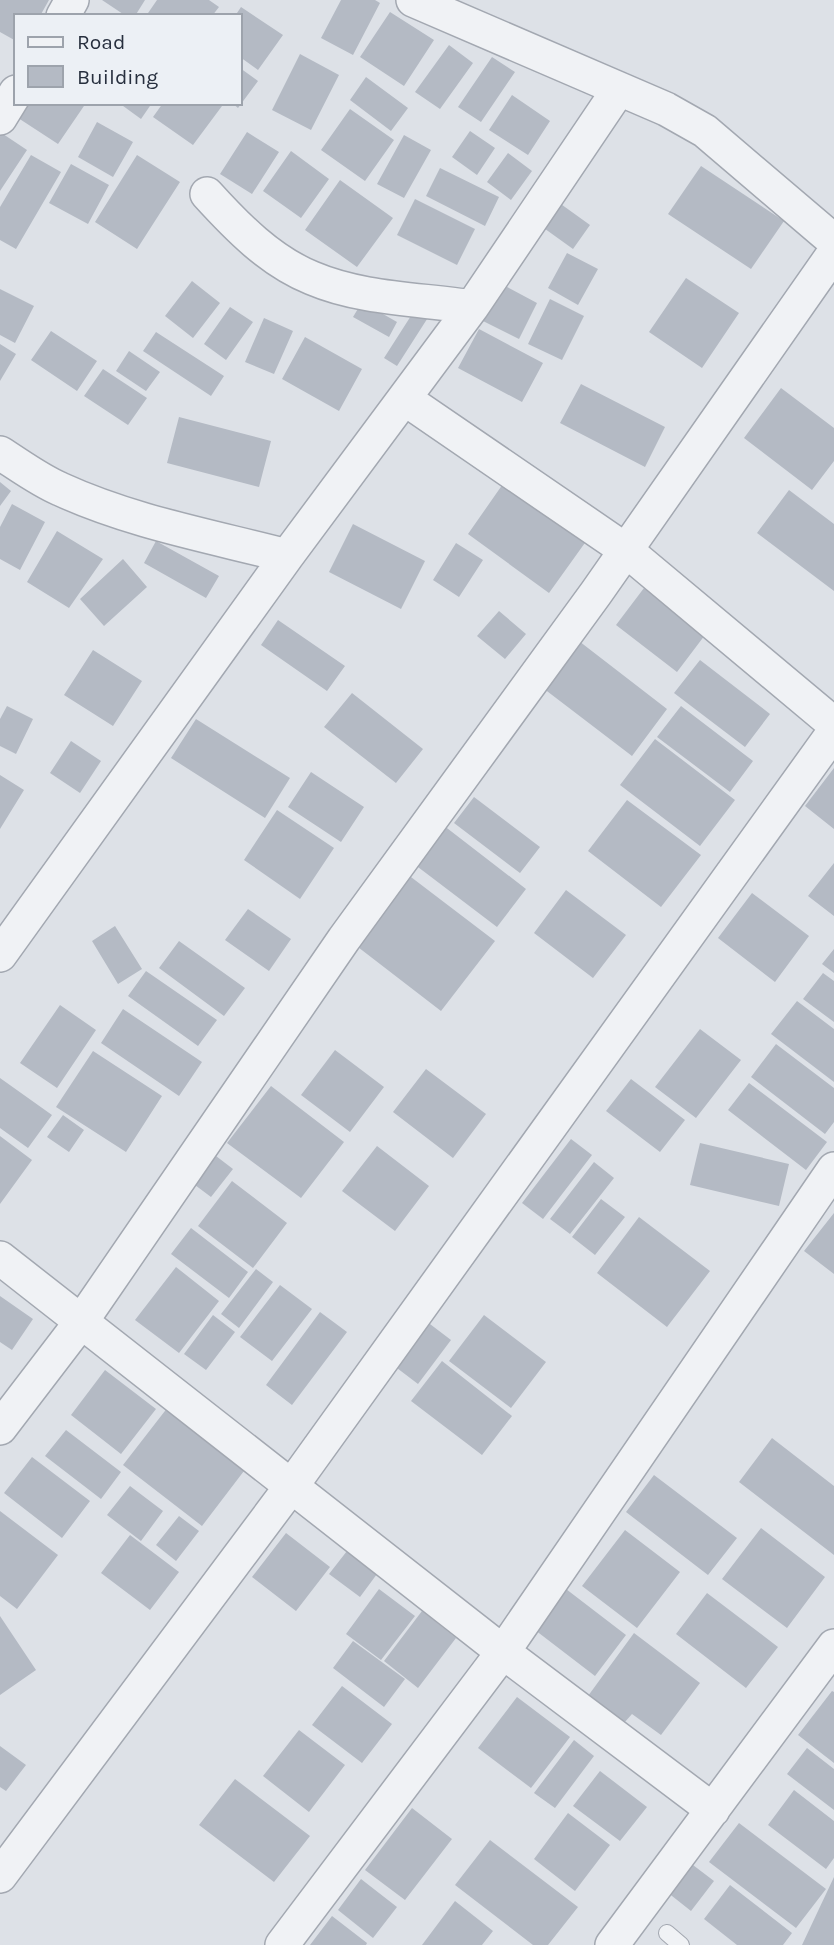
<svg xmlns="http://www.w3.org/2000/svg" width="834" height="1945" viewBox="0 0 834 1945" font-family="Karla,sans-serif">
<style>
.building{fill:#b4bac4}
.lines{fill:none;stroke-linecap:round;stroke-linejoin:round}
.lane-casing{stroke:#a3a8b1;stroke-width:18}
.street-casing{stroke:#a3a8b1;stroke-width:36}
.lane{stroke:#f0f2f5;stroke-width:16}
.street{stroke:#f0f2f5;stroke-width:33}
</style>
<rect width="100%" height="100%" fill="#dde1e7"/>
<path class="building" d="M 0,0 L 49,0 L 40,16 L 16,16 L 16,41 L 0,32 Z
M 102,0 L 145,0 L 135,16 L 126,16 Z
M 157,0 L 209,0 L 219,7 L 212,16 L 146,16 Z
M 341,0 L 375,0 L 380,3 L 353,55 L 321,38 Z
M 241,7 L 283,35 L 258,70 L 240,57 L 240,16 L 235,16 Z
M 390,12 L 434,40 L 404,86 L 360,57 Z
M 449,45 L 473,63 L 440,109 L 415,92 Z
M 300,54 L 339,75 L 311,130 L 272,110 Z
M 492,57 L 515,72 L 481,122 L 458,107 Z
M 240,68 L 258,81 L 238,108 L 232,103 L 240,103 Z
M 366,77 L 408,108 L 391,131 L 350,100 Z
M 512,95 L 550,121 L 528,155 L 489,130 Z
M 19,103 L 86,103 L 58,144 L 12,114 Z
M 119,103 L 152,103 L 141,119 Z
M 163,103 L 218,103 L 222,106 L 193,145 L 153,117 Z
M 350,109 L 394,140 L 365,181 L 321,150 Z
M 97,122 L 133,142 L 113,177 L 78,157 Z
M 470,131 L 495,148 L 477,175 L 452,157 Z
M 0,132 L 27,150 L 0,191 Z
M 247,132 L 279,152 L 252,194 L 220,174 Z
M 404,135 L 431,150 L 404,198 L 377,184 Z
M 291,151 L 329,179 L 301,218 L 263,191 Z
M 508,153 L 532,171 L 511,200 L 487,182 Z
M 31,155 L 61,172 L 16,249 L 0,240 L 0,207 Z
M 137,155 L 180,182 L 137,249 L 95,222 Z
M 71,164 L 109,185 L 88,224 L 49,203 Z
M 701,166 L 784,221 L 751,269 L 668,214 Z
M 440,168 L 499,197 L 485,226 L 426,196 Z
M 340,180 L 393,218 L 357,267 L 305,230 Z
M 415,199 L 475,229 L 457,265 L 397,235 Z
M 558,202 L 590,225 L 573,249 L 541,226 Z
M 567,253 L 598,269 L 578,305 L 548,288 Z
M 686,278 L 739,313 L 702,368 L 649,332 Z
M 192,281 L 220,303 L 193,338 L 165,316 Z
M 498,282 L 537,303 L 519,339 L 479,319 Z
M 0,289 L 34,306 L 15,343 L 0,335 Z
M 550,299 L 584,316 L 562,360 L 528,344 Z
M 362,302 L 397,322 L 389,337 L 353,317 Z
M 230,307 L 253,322 L 226,360 L 204,344 Z
M 416,308 L 429,316 L 397,366 L 384,358 Z
M 264,318 L 293,331 L 274,374 L 245,362 Z
M 479,329 L 543,363 L 522,402 L 458,368 Z
M 51,331 L 97,361 L 77,391 L 31,360 Z
M 156,332 L 224,376 L 211,396 L 143,351 Z
M 305,337 L 362,369 L 339,411 L 282,379 Z
M 0,344 L 16,354 L 0,381 Z
M 129,351 L 160,372 L 146,391 L 116,371 Z
M 103,369 L 147,398 L 128,425 L 84,396 Z
M 581,384 L 665,427 L 645,467 L 560,423 Z
M 781,388 L 834,428 L 834,461 L 812,490 L 744,438 Z
M 179,417 L 271,441 L 259,487 L 167,463 Z
M 505,481 L 587,540 L 549,593 L 468,534 Z
M 0,482 L 11,491 L 0,506 Z
M 789,490 L 834,524 L 834,591 L 757,533 Z
M 12,504 L 45,522 L 20,570 L 0,559 L 0,527 Z
M 353,524 L 425,561 L 401,609 L 329,572 Z
M 57,531 L 103,559 L 69,608 L 27,582 Z
M 156,541 L 219,576 L 206,598 L 144,563 Z
M 456,543 L 483,560 L 459,597 L 433,580 Z
M 123,559 L 147,587 L 104,626 L 80,599 Z
M 644,588 L 705,635 L 677,672 L 616,625 Z
M 499,611 L 526,634 L 505,659 L 477,636 Z
M 278,620 L 345,666 L 327,691 L 261,645 Z
M 575,638 L 667,709 L 632,756 L 539,685 Z
M 93,650 L 142,681 L 113,726 L 64,695 Z
M 700,660 L 770,714 L 745,747 L 674,693 Z
M 352,693 L 423,749 L 396,783 L 324,727 Z
M 7,706 L 33,719 L 16,754 L 0,746 L 0,719 Z
M 681,706 L 753,761 L 730,792 L 657,737 Z
M 196,719 L 290,778 L 265,818 L 171,758 Z
M 655,739 L 735,800 L 700,846 L 620,785 Z
M 71,741 L 101,761 L 80,793 L 50,773 Z
M 834,768 L 834,829 L 805,806 Z
M 311,772 L 364,807 L 341,842 L 288,807 Z
M 0,775 L 24,790 L 0,829 Z
M 474,797 L 540,847 L 520,873 L 454,823 Z
M 627,800 L 701,855 L 661,907 L 588,851 Z
M 277,810 L 334,848 L 300,899 L 244,860 Z
M 443,825 L 526,889 L 497,927 L 414,864 Z
M 834,863 L 834,916 L 808,896 Z
M 407,874 L 495,941 L 441,1011 L 354,944 Z
M 566,890 L 626,935 L 593,978 L 534,933 Z
M 752,893 L 809,936 L 775,982 L 718,938 Z
M 248,909 L 291,939 L 269,971 L 225,940 Z
M 115,926 L 142,969 L 118,984 L 92,941 Z
M 179,941 L 245,988 L 224,1016 L 159,968 Z
M 834,949 L 834,973 L 822,964 Z
M 146,971 L 217,1020 L 198,1046 L 128,996 Z
M 823,973 L 834,981 L 834,1022 L 803,999 Z
M 797,1001 L 834,1029 L 834,1082 L 771,1034 Z
M 60,1005 L 96,1030 L 57,1088 L 20,1063 Z
M 123,1009 L 202,1062 L 179,1096 L 101,1043 Z
M 700,1029 L 741,1060 L 696,1118 L 655,1087 Z
M 776,1044 L 834,1088 L 834,1122 L 825,1134 L 751,1077 Z
M 335,1050 L 384,1087 L 350,1132 L 301,1095 Z
M 93,1051 L 162,1096 L 126,1152 L 56,1107 Z
M 426,1069 L 486,1114 L 453,1158 L 393,1112 Z
M 0,1078 L 52,1115 L 28,1148 L 0,1128 Z
M 631,1079 L 685,1120 L 660,1152 L 606,1111 Z
M 749,1083 L 827,1142 L 806,1170 L 728,1110 Z
M 271,1086 L 344,1142 L 301,1198 L 227,1143 Z
M 63,1115 L 84,1130 L 69,1152 L 47,1137 Z
M 0,1136 L 32,1160 L 0,1204 Z
M 571,1139 L 592,1155 L 543,1219 L 522,1203 Z
M 700,1143 L 789,1164 L 779,1206 L 690,1185 Z
M 377,1146 L 429,1186 L 395,1231 L 342,1191 Z
M 216,1156 L 233,1169 L 211,1197 L 195,1185 Z
M 594,1162 L 614,1178 L 570,1234 L 550,1219 Z
M 232,1181 L 287,1223 L 253,1268 L 198,1226 Z
M 601,1199 L 625,1217 L 595,1255 L 572,1237 Z
M 834,1213 L 834,1274 L 804,1251 Z
M 639,1217 L 710,1271 L 667,1327 L 597,1273 Z
M 191,1228 L 248,1272 L 229,1298 L 171,1254 Z
M 176,1267 L 219,1301 L 179,1353 L 135,1320 Z
M 256,1269 L 273,1282 L 239,1328 L 221,1314 Z
M 280,1285 L 312,1309 L 272,1361 L 240,1337 Z
M 0,1296 L 33,1319 L 12,1350 L 0,1342 Z
M 320,1312 L 347,1332 L 292,1405 L 266,1385 Z
M 213,1315 L 235,1332 L 206,1370 L 184,1354 Z
M 484,1315 L 546,1362 L 511,1408 L 449,1361 Z
M 426,1321 L 451,1340 L 418,1384 L 393,1365 Z
M 442,1361 L 512,1416 L 482,1455 L 411,1401 Z
M 105,1370 L 156,1409 L 121,1454 L 71,1415 Z
M 168,1407 L 247,1467 L 202,1526 L 123,1465 Z
M 66,1430 L 121,1472 L 101,1499 L 45,1456 Z
M 772,1438 L 834,1486 L 834,1555 L 739,1482 Z
M 32,1457 L 90,1501 L 62,1538 L 4,1493 Z
M 654,1475 L 737,1538 L 708,1575 L 626,1512 Z
M 130,1486 L 163,1511 L 141,1541 L 107,1515 Z
M 0,1511 L 58,1555 L 17,1609 L 0,1596 Z
M 179,1516 L 199,1531 L 176,1561 L 156,1545 Z
M 761,1528 L 825,1577 L 787,1628 L 722,1579 Z
M 625,1530 L 680,1572 L 637,1628 L 582,1586 Z
M 286,1533 L 330,1567 L 296,1611 L 252,1577 Z
M 130,1535 L 179,1572 L 150,1610 L 101,1573 Z
M 347,1551 L 377,1574 L 360,1597 L 329,1574 Z
M 379,1589 L 415,1616 L 381,1660 L 346,1634 Z
M 566,1589 L 626,1635 L 595,1676 L 535,1630 Z
M 707,1593 L 778,1647 L 746,1688 L 676,1634 Z
M 422,1611 L 456,1638 L 418,1688 L 384,1661 Z
M 0,1616 L 36,1670 L 0,1695 Z
M 634,1633 L 700,1683 L 661,1735 L 632,1714 L 624,1723 L 588,1696 Z
M 353,1641 L 405,1679 L 384,1707 L 333,1668 Z
M 342,1686 L 392,1724 L 362,1763 L 312,1725 Z
M 832,1691 L 834,1692 L 834,1763 L 798,1735 Z
M 517,1697 L 570,1737 L 531,1788 L 478,1748 Z
M 299,1730 L 345,1765 L 309,1812 L 263,1776 Z
M 574,1740 L 594,1756 L 555,1808 L 534,1793 Z
M 0,1746 L 26,1765 L 6,1791 L 0,1787 Z
M 807,1748 L 834,1769 L 834,1810 L 787,1774 Z
M 600,1771 L 647,1807 L 620,1841 L 573,1806 Z
M 235,1779 L 310,1836 L 274,1882 L 199,1825 Z
M 794,1790 L 834,1821 L 834,1858 L 826,1869 L 768,1825 Z
M 412,1808 L 452,1839 L 405,1900 L 365,1870 Z
M 568,1813 L 610,1845 L 575,1891 L 534,1859 Z
M 739,1823 L 826,1889 L 796,1928 L 709,1862 Z
M 490,1840 L 578,1907 L 548,1945 L 533,1945 L 455,1885 Z
M 689,1862 L 714,1881 L 691,1911 L 667,1892 Z
M 834,1877 L 834,1945 L 802,1945 Z
M 361,1879 L 397,1907 L 373,1938 L 338,1910 Z
M 730,1885 L 792,1933 L 783,1945 L 737,1945 L 704,1919 Z
M 455,1901 L 493,1931 L 482,1945 L 422,1945 Z
M 332,1916 L 367,1943 L 366,1945 L 310,1945 Z"/>
<g class="lines">
<g class="lane-casing">
<path id="lane" d="M 667,1933 L 681,1945"/>
</g>
<g class="street-casing">
<path id="street" d="M 413,0 L 666,109 L 705,131 L 834,241
M 63,16 L 72,0
M 0,118 L 16,92
M 207,194 C 237,227 270,261 312,278 C 361,299 419,299 472,307
M 405,399 L 627,551 L 834,724
M 0,453 C 19,465 39,480 60,489 C 132,522 210,536 287,556
M 0,955 L 287,556 L 472,307 L 619,89
M 0,1258 L 503,1652 L 713,1810
M 0,1428 L 81,1322 L 344,939 L 596,593 L 834,253
M 0,1876 L 293,1484 L 834,732
M 282,1945 L 503,1652 L 834,1169
M 612,1945 L 834,1646"/>
</g>
<use href="#lane" class="lane"/>
<use href="#street" class="street"/>
</g>
<rect x="14" y="14" width="228" height="91" fill="#ecf0f5" stroke="#9da3ac" stroke-width="2"/>
<rect x="28" y="37" width="35" height="10" fill="#f0f2f5" stroke="#9da3ac" stroke-width="2"/>
<text x="77" y="49" font-size="21" fill="#272f3e">Road</text>
<rect x="28" y="66" width="35" height="21" fill="#b4bac4" stroke="#9da3ac" stroke-width="2"/>
<text x="77" y="84" font-size="21" fill="#272f3e">Building</text>
</svg>
